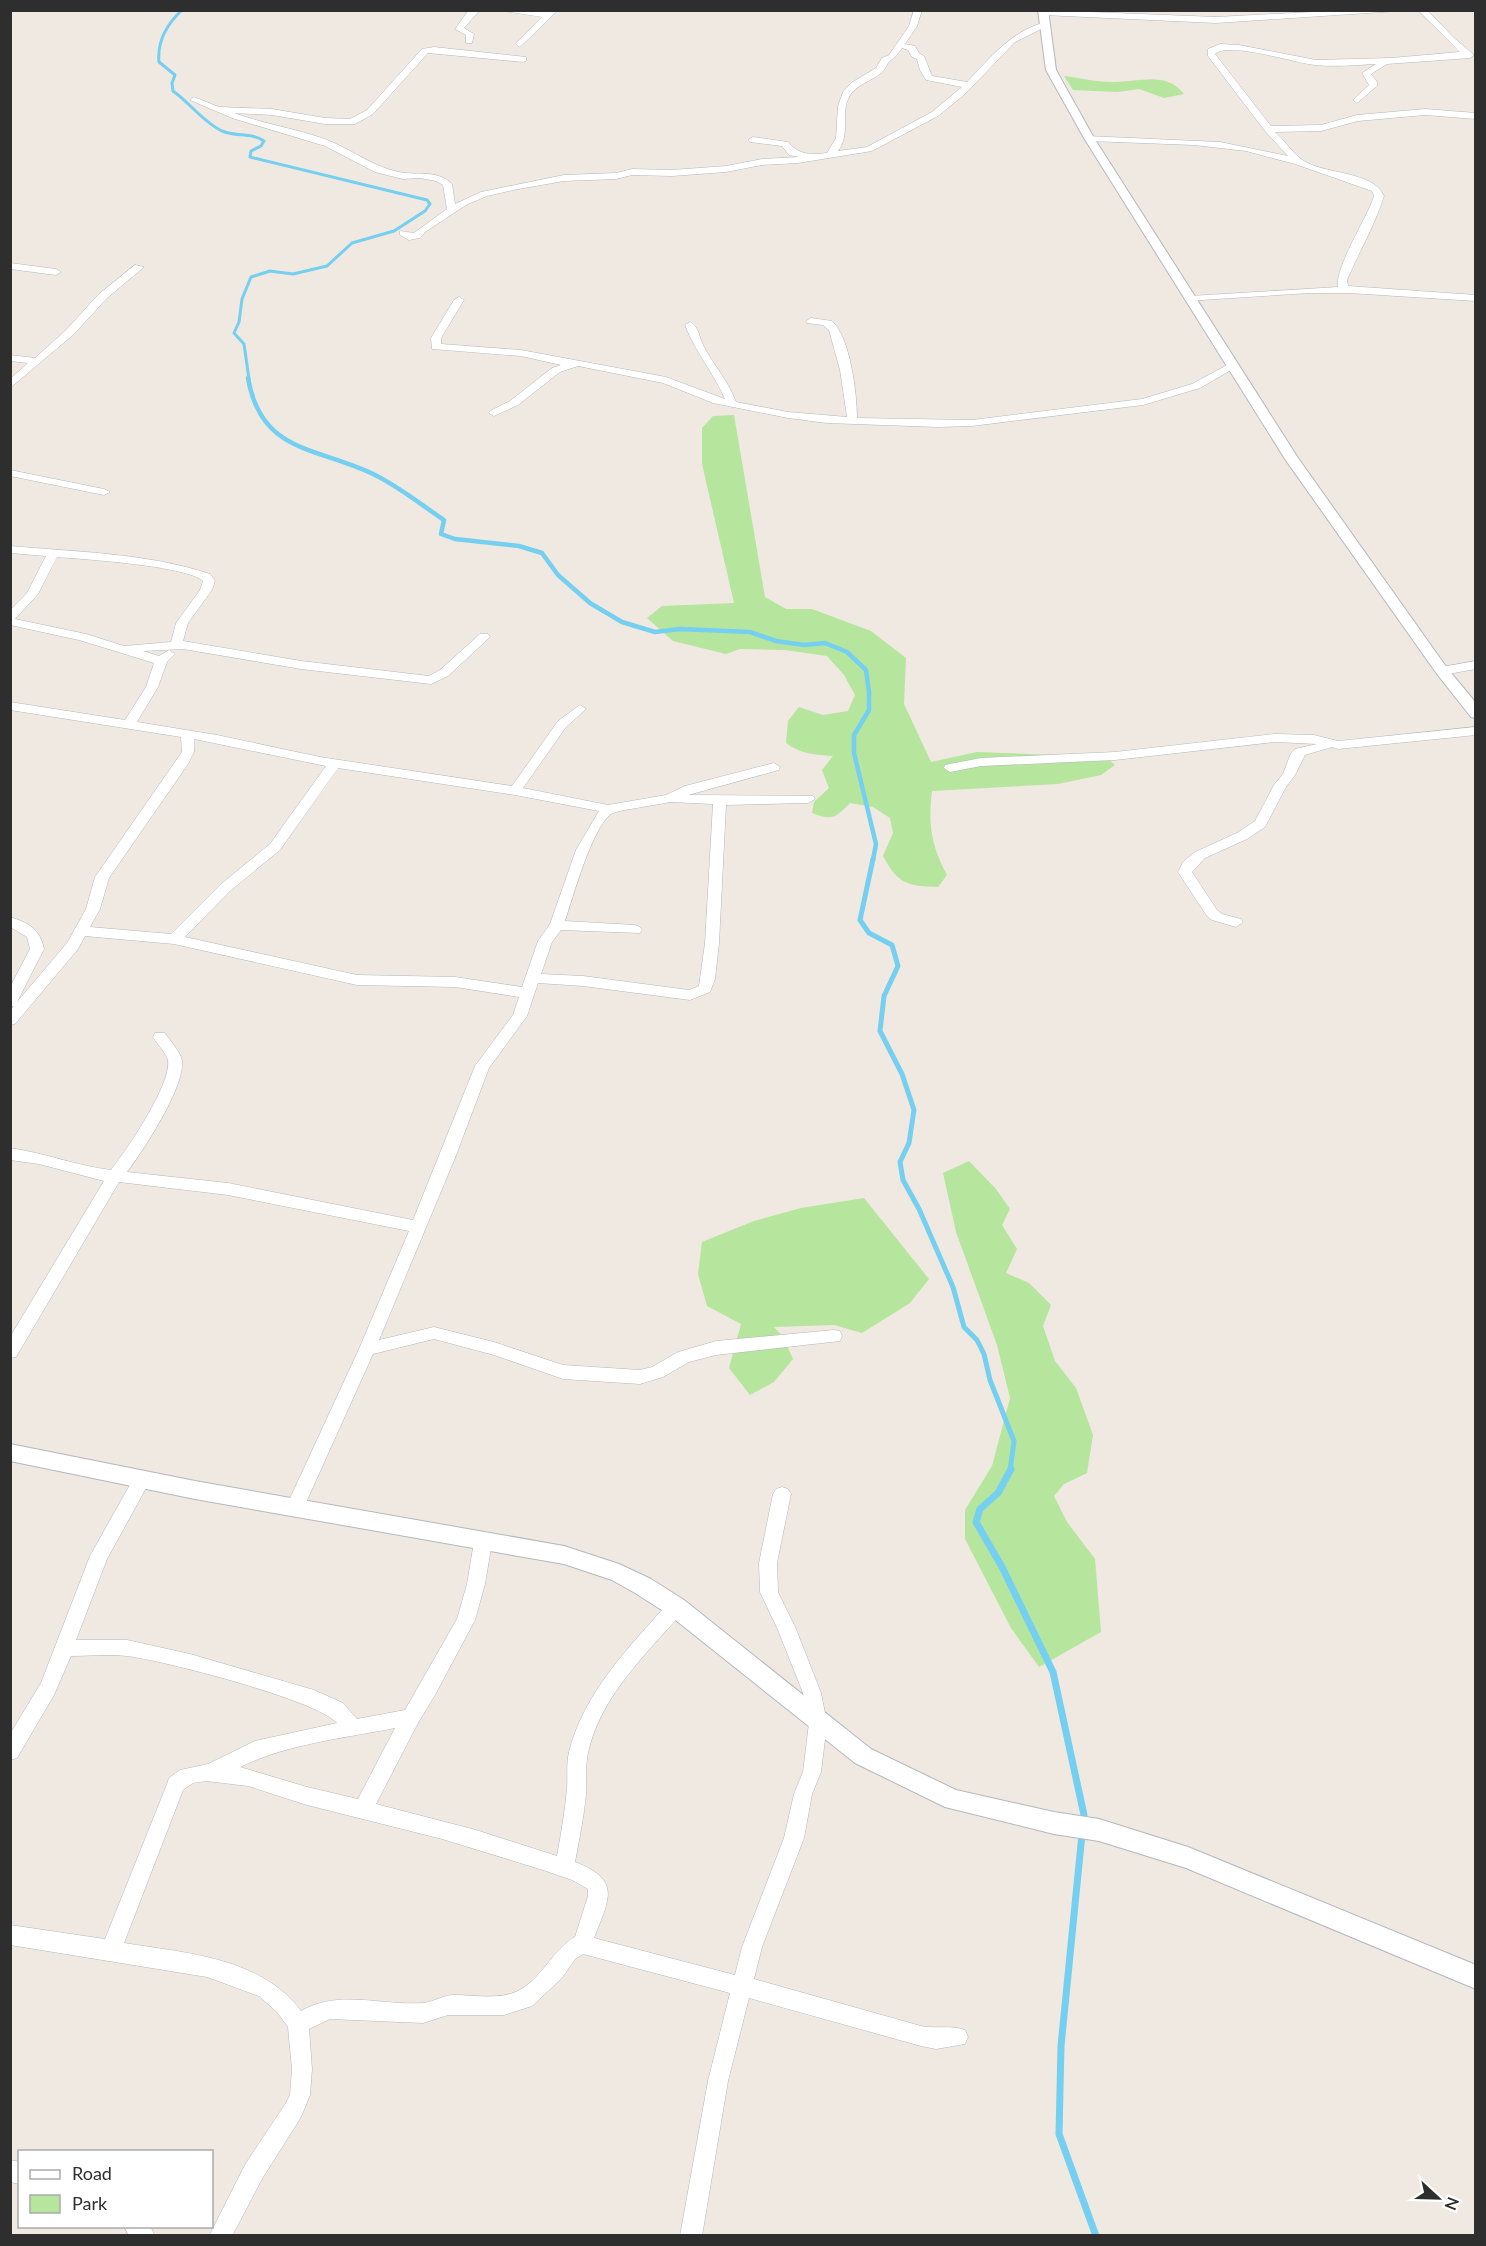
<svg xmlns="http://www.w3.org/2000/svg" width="1486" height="2246" viewBox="0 0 1486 2246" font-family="Lato,sans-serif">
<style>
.green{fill:#b6e59e}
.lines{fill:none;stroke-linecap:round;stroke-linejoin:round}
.stream-far3{stroke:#75cff0;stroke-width:3}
.stream-far2{stroke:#75cff0;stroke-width:4.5}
.stream-far1{stroke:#75cff0;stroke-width:5}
.stream{stroke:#75cff0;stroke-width:7}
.minor-casing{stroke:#b4b7c1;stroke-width:1}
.tertiary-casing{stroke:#b4b7c1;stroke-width:2}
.minor{fill:#fff;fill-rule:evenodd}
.tertiary{fill:#fff;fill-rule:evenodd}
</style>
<rect width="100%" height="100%" fill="#efe9e1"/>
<path class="green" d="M 1064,76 C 1080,78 1096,82 1112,82 C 1138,83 1165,70 1184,94 L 1164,98 L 1139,89 L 1118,92 L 1073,90 Z
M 734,415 L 765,597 L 786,609 L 812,609 L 871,631 L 906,658 L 904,704 L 931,762 L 977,752 L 1106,757 L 1115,765 L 1101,775 L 1058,784 L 932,791 C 928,824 931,846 947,875 L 938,887 C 907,886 898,884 883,856 L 893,833 L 890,818 L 873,807 L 850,803 C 835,818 833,821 812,813 L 814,802 L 829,788 L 822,770 L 833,756 C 815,755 801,754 786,743 L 788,721 L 799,707 L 823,715 L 848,711 L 855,695 L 844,675 L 827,656 L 785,650 L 740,649 L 726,654 L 673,641 L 647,618 L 662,606 L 734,603 L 702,464 L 702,428 L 713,416 Z
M 969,1161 L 996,1189 L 1010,1209 L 1002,1225 L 1017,1249 L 1006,1273 L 1029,1283 L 1051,1305 L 1043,1326 L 1055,1361 L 1076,1388 L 1093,1435 L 1087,1473 L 1064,1484 L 1054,1496 L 1067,1522 L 1095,1559 L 1101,1632 L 1039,1667 L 1011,1628 L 965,1539 L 965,1510 L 992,1466 L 1010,1398 L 997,1345 L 956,1232 L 943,1173 Z
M 864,1198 L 929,1279 L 910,1303 L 862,1333 L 834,1325 L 774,1327 L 783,1337 L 793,1359 L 774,1382 L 750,1395 L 729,1368 L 741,1324 L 707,1306 L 698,1274 L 702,1242 L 754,1221 L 801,1208 Z"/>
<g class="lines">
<path class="stream-far3" d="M 182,10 C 167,24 157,41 159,62 L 175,75 L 172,83 L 173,91 C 190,103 203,122 222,131 C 236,137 251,132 264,141 L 261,146 L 251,151 L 250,157 L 427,200 L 430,204 L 425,211 L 394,231 L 352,243 L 327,266 L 293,274 L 270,271 L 251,277 L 242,299 L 239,322 L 234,333 L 244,344 L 249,379"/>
<path class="stream-far2" d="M 248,378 C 261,453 316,447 371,473 C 397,485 420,504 444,520 L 441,534 L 455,539 L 519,546 L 542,553 L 558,575 L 590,603 L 622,622 L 655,632 L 680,629 L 750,632 L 776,641 L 804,645 L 825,643 L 847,652 L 866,670 L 869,692 L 869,710 L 854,735 L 854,753 L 876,844 L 873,860"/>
<path class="stream-far1" d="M 873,859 L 860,920 L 869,933 L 892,945 L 898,966 L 884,996 L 880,1031 L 902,1074 L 914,1110 L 909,1143 L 900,1162 L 903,1180 L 919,1209 L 953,1287 L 964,1327 L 977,1340 L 984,1354 L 990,1380 L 1014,1441 L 1010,1471"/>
<path class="stream" d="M 1011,1469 L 998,1493 L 980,1509 L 976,1522 L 1002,1567 L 1053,1672 L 1084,1815 L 1083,1822
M 1082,1834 L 1061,2046 L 1059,2134 L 1096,2236"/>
<g class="minor-casing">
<path id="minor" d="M 480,10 L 464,28 L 474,34 L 472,43 L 466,43 L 466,35 L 455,29 L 468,11 Z
M 497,10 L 547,12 L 555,10 L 556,12 L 520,47 L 516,44 L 517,42 L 542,17 Z
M 914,10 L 922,10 L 917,26 L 905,44 L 915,46 L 919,53 L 924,56 L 932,76 L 967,82 C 991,57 1010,32 1045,22 L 1049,25 L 1015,42 L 965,94 L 938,116 L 872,151 L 798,163 L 762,165 L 726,172 L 672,176 L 632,175 L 616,179 L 564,181 L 513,190 L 487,196 L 466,205 L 425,232 L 420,238 L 409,240 L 400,235 L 400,231 L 414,233 L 447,209 L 443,185 L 436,181 L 420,178 L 403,179 L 375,172 L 325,146 L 232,118 L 190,100 L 194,97 L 219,107 L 272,109 L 325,118 L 350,119 L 367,110 L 422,49 L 434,47 L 526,57 L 526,61 L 523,62 L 428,53 L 373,114 L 355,124 L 325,124 L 272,115 L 234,113 C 266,125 301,129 332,142 C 355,152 374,167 399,172 C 417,176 437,169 452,184 L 455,204 L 481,192 L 564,175 L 616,173 L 632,169 L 672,170 L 726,166 L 762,159 L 799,157 L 789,155 L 782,146 L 750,142 L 748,140 L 753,137 L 788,142 C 799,155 811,155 827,153 L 836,138 L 838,106 L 843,92 L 851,83 L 876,68 L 882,58 L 889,55 L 909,26 ZM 902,48 L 908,50 L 912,57 L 917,59 L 920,70 L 926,80 L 962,87 L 932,112 L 867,147 L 838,151 C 851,134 840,114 849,97 C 856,84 871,82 882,72 C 886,69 886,64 890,61 C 895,57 898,54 902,48 Z
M 1040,10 L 1216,17 L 1351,10 L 1413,10 L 1216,23 L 1043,15 L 1040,14 Z
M 1418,10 L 1427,10 L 1454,38 L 1474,55 L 1470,58 L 1387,64 L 1371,74 L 1377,82 L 1377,86 L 1357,103 L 1353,100 L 1369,85 L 1362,73 L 1376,64 C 1357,65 1335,67 1315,65 C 1295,63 1228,41 1215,54 L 1271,126 L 1321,125 L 1357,115 L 1425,109 L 1476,113 L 1476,119 L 1425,115 L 1358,121 L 1321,131 L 1275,132 C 1284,140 1292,152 1301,159 C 1322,175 1373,170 1384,196 C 1375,225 1359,252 1347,280 L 1348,286 L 1476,295 L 1476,301 L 1348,293 L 1310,293 L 1186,301 L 1185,299 L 1190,296 L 1338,287 C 1335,266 1367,219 1374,196 L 1372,191 L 1295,164 L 1246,151 L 1194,145 L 1089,141 L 1084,138 L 1086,136 L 1220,142 L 1288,156 L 1265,131 L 1208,56 L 1208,49 L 1220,44 L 1239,45 L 1316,60 L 1391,58 L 1460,52 Z
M 10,263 L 56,269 L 61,272 L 56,275 L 10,269 Z
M 135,265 L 144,267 L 107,298 L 74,334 L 10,388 L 10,379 L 28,363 L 10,361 L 10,355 L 35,358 L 66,330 L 99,294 Z
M 459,297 L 464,300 L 441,338 L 441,344 L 521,350 L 666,377 L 725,399 C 714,373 695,352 685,325 L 690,322 C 699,326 699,338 704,347 C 715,367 727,379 736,402 L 788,412 L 847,417 L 840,370 L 829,330 L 823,325 L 807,323 L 806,321 L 811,318 L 832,321 C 850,337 857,393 857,418 L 972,420 L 1142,399 L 1192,384 L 1229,364 L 1238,366 L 1200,388 L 1143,405 L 972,426 L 938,427 L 827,423 L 788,418 L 713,403 L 663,383 L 578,366 L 560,372 L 518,405 L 494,416 L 489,413 L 490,411 L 510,401 L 552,368 L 561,365 L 521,356 L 432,349 L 431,338 L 454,300 Z
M 10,470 L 104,489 L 110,492 L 104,495 L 10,476 Z
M 10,546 C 76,552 147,553 210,574 L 215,581 L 212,590 L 188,623 L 183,641 L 301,661 L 429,676 L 440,670 L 480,634 L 488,634 L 490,637 L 448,676 L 431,684 L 301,669 L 183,649 L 143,651 L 159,656 L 169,650 L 175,654 L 167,662 L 158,687 L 137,722 L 217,735 L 320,757 L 512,786 L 558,721 L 580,705 L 586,709 L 566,727 L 523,788 L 608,805 L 666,795 L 685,786 L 774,763 L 780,767 L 779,770 L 688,795 L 813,796 L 815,799 L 808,803 L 726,805 L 719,943 L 715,979 L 710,992 L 690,1000 L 583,986 L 538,983 L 527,1016 L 489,1068 L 455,1158 L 379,1340 L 434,1327 L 494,1342 L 563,1365 L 640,1370 L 652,1367 L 678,1352 L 716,1341 L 834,1330 L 840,1331 L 842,1336 L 840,1341 L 716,1355 L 689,1362 L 663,1377 L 640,1384 L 563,1379 L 494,1355 L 434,1339 L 373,1354 L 304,1507 L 301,1512 L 295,1514 L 289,1512 L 286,1507 L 359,1349 L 409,1231 L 228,1195 L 119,1182 L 16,1357 L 10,1358 L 10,1337 L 104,1181 L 39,1164 L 10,1160 L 10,1148 C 45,1153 77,1166 111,1170 C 126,1151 172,1084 168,1060 C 166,1053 157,1044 153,1037 L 155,1033 L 165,1033 C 170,1041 181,1052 182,1061 C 185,1087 143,1151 127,1172 L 228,1183 L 413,1220 L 475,1066 L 513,1015 L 519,997 L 455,987 L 357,985 L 174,944 L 85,936 L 78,949 L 15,1024 L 10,1025 L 10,1010 L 14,1006 L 10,1007 L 10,987 L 30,949 L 27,937 L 10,927 L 10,917 C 29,923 40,929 44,949 L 17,1002 L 67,943 L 86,909 L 95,877 L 182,752 L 181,737 L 10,710 L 10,702 L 125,720 L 146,687 L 154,663 L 79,640 L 10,625 L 10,610 L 27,593 L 46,556 L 10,553 ZM 57,557 C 83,559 188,566 203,581 L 200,590 L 176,623 L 171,642 L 124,646 L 86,634 L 15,619 L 38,594 ZM 194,739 L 326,766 L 270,844 L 220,885 L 171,934 L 90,927 L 100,909 L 109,878 L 188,764 L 194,752 ZM 338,768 L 515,795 L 599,811 L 576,850 L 550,924 L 538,941 L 522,987 L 455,977 L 357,975 L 185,937 L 230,891 L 280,850 ZM 670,802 L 713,804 L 705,943 L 699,986 L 689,990 L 583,976 L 541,974 L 552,942 L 561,930 L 640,933 L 642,930 L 640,927 L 635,925 L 565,921 C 573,897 592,828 611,814 C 616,810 659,805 670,802 Z
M 1476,661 L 1476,669 L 1442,675 L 1436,671 L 1442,667 Z
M 1476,727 L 1476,735 L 1338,749 L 1332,747 L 1305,755 L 1295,775 L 1286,787 L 1265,827 L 1247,839 L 1205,858 L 1192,872 L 1217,910 L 1222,914 L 1241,919 L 1243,922 L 1236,927 L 1212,920 L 1207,916 L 1178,872 L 1183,862 L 1195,852 L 1237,833 L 1255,821 L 1274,785 L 1283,774 L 1291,753 L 1295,749 L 1317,744 L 1275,742 L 1115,760 L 981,766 L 950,772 L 944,768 L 945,765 L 981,758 L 1115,752 L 1275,734 L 1314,735 L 1338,741 Z
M 142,1472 L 148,1474 L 151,1479 L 107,1559 L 76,1640 L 127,1640 L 190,1654 L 314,1690 L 343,1703 L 357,1719 L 405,1710 L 457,1619 L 467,1584 L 474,1542 L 477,1537 L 483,1535 L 489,1537 L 492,1542 L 485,1584 L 475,1620 L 435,1695 L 418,1723 L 376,1804 L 476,1830 L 557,1856 C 561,1834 565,1811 567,1788 C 568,1776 566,1764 569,1752 C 584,1692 630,1646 670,1601 L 676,1599 L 682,1601 L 685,1607 L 682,1613 C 646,1654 600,1697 588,1753 C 585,1766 587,1780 586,1794 C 584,1817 579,1840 575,1862 C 622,1880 609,1899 594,1938 L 735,1975 L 742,1947 L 784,1838 L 794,1794 L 803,1772 L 809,1723 L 803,1693 L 778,1630 L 760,1592 L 759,1563 L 773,1494 L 776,1489 L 782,1487 L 788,1489 L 791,1494 L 777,1563 L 778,1592 L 796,1629 L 821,1693 L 827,1723 L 821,1772 L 812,1794 L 804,1838 L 762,1947 L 754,1979 L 921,2026 C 936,2029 953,2025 965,2030 L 968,2037 L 965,2044 L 936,2049 L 921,2046 L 749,1998 L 728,2081 L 702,2236 L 680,2236 L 708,2081 L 730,1993 L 583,1954 L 575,1959 L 562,1978 L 532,2006 L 504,2015 L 448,2015 L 423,2023 L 330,2019 L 309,2029 L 312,2069 L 310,2095 L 301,2117 L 262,2179 L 232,2236 L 209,2236 L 246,2163 L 286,2103 L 290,2095 L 292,2069 L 288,2027 L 277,2012 L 259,1996 L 207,1977 L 10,1945 L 10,1925 L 105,1939 L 167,1784 L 169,1778 L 180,1770 L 208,1764 L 255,1741 L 337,1723 C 317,1700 162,1660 127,1656 C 109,1654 89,1656 71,1656 L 54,1695 L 17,1758 L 10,1760 L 10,1734 L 41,1683 L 90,1556 L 136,1474 ZM 395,1728 L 358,1799 L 307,1787 L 240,1767 C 287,1744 345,1738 395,1728 ZM 206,1781 L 248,1786 L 307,1805 L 442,1839 L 543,1870 L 572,1880 L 588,1889 L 588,1896 L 575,1937 C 552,1950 542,1979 518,1991 C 500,2000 473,1995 454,1995 C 442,1995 435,2002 423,2003 C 382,2006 339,1989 301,2011 C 261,1957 185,1953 124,1943 L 183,1790 L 193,1783 Z
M 10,2160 L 20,2162 L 20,2184 L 10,2182 Z
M 124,2226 L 150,2226 L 155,2236 L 129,2236 Z"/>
</g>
<g class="tertiary-casing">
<path id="tertiary" d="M 1038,10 L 1048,10 L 1056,70 L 1094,138 L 1298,458 L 1447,668 L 1476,703 L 1476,718 L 1471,717 L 1437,674 L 1285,459 L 1084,138 L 1046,70 Z
M 10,1444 L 195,1481 L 564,1546 L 619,1564 L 651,1579 L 684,1600 L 871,1749 L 956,1790 L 1054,1812 L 1099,1819 L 1188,1847 L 1476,1965 L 1476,1989 L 1186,1868 L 1099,1841 L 1054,1834 L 945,1807 L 855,1763 L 668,1614 L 635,1593 L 612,1580 L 564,1564 L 195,1499 L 10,1461 Z"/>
</g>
<use href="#minor" class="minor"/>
<use href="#tertiary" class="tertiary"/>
</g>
<rect width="1486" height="2246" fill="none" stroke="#2e2e2e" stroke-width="24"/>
<rect x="18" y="2150" width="195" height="78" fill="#ffffff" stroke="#ababab" stroke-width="1.5"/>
<rect x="30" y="2170" width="30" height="9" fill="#ffffff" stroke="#ababab" stroke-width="1.5"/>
<text x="72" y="2180" font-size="18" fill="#2e2e2e">Road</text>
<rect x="30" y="2195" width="30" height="18" fill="#b6e59e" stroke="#ababab" stroke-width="1.5"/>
<text x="72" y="2210" font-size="18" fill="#2e2e2e">Park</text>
<g transform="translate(1438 2198) rotate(112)" stroke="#ffffff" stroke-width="4.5" paint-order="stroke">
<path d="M0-4.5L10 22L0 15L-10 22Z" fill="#2e2e2e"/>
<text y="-9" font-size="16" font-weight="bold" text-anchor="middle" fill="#2e2e2e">N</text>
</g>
</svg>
